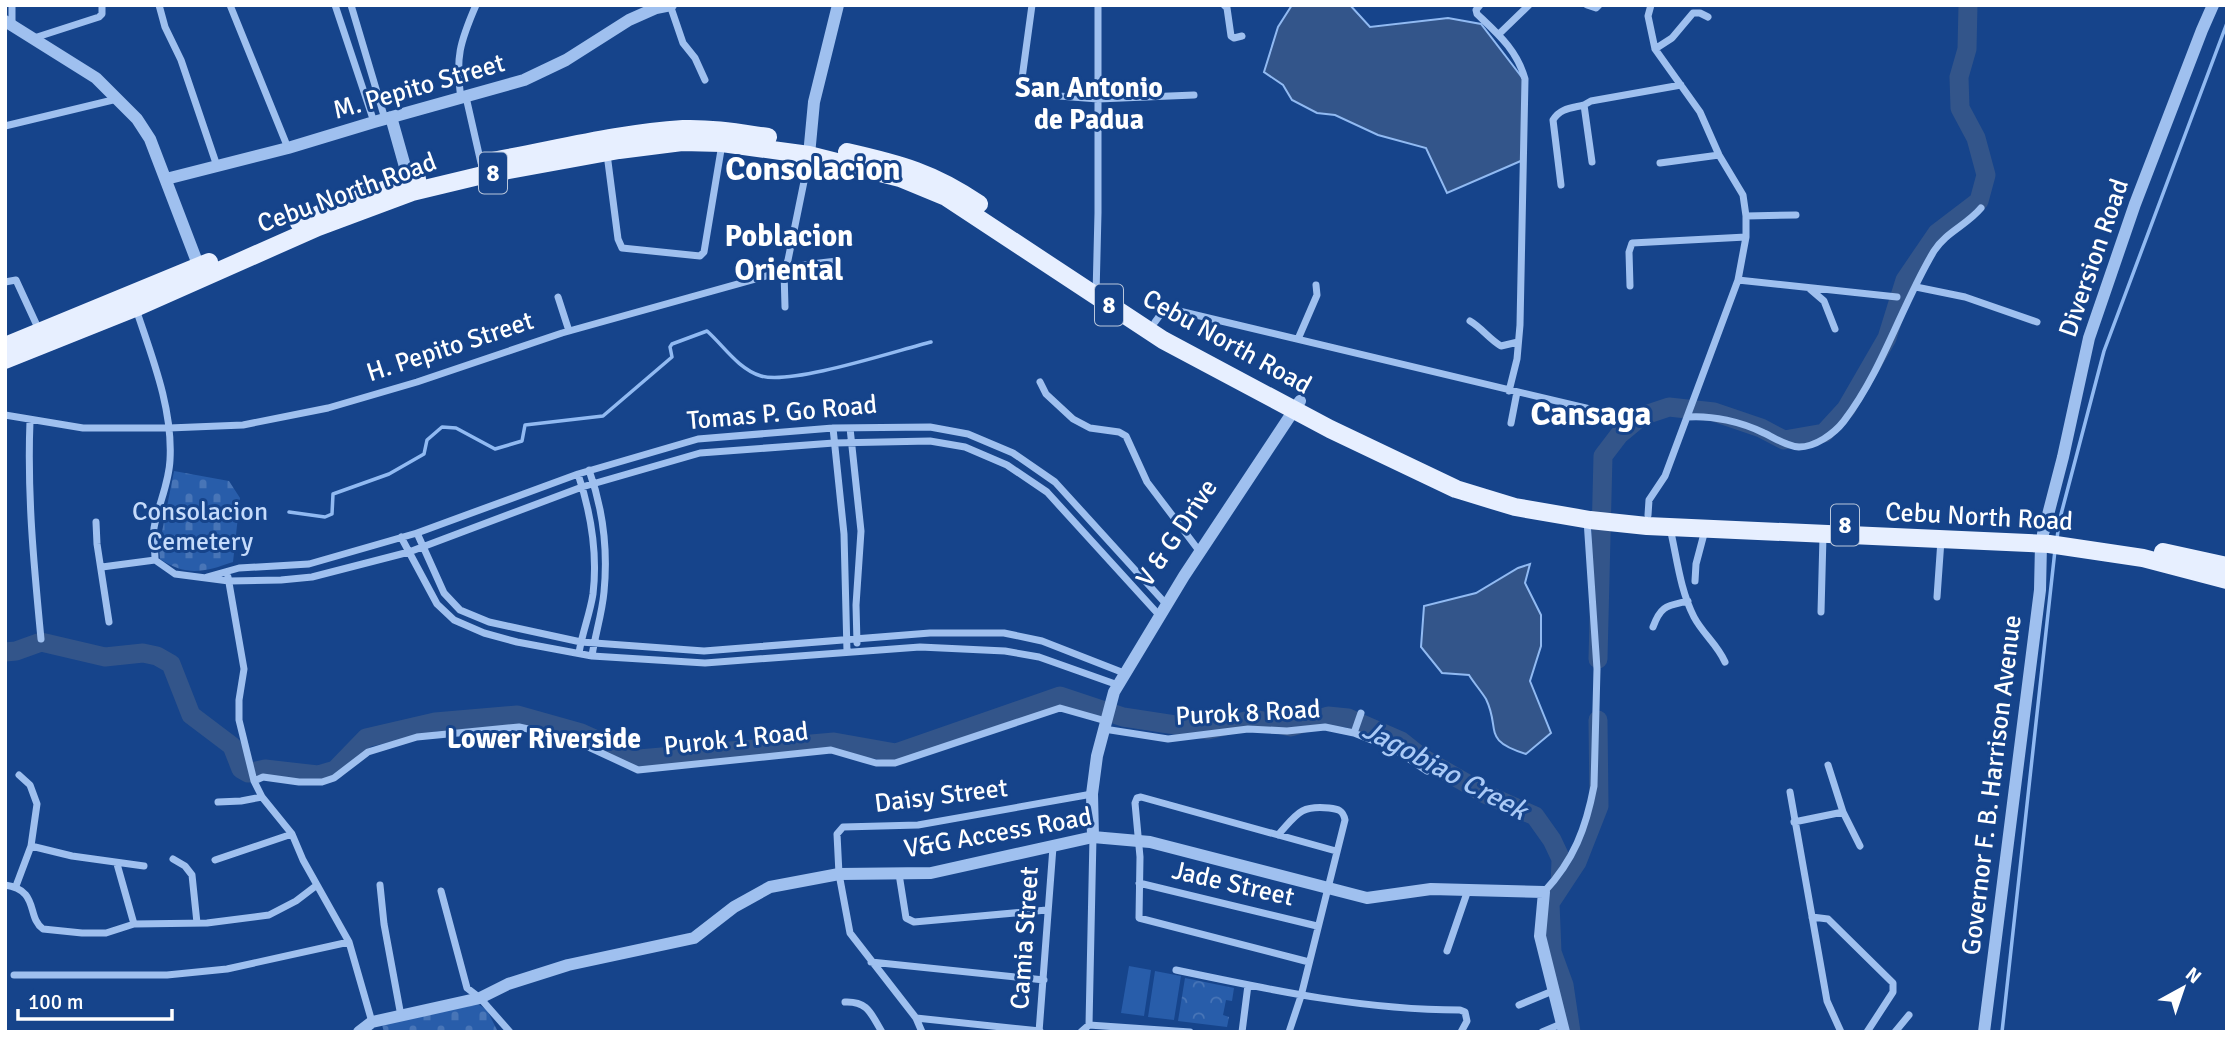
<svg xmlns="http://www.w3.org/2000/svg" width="2232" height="1037" viewBox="0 0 2232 1037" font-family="Signika,sans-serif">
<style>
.green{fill:#285daa}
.cemetery{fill:url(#cemetery-stones)}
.park{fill:url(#park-crowns)}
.water{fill:#33558a;stroke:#91baf2;stroke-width:2}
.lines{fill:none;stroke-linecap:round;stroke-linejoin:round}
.stream{stroke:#91baf2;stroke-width:3.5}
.river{stroke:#33558a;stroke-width:19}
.minor{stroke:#9fc0ef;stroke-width:7}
.tertiary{stroke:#9fc0ef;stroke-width:12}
.primary{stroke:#e7efff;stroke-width:18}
.labels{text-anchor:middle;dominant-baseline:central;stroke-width:6;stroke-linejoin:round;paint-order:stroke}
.shield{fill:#16448b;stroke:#b9c7dc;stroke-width:2}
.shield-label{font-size:24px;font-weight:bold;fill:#fff}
.street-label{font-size:26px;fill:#fff;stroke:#16448b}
.park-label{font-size:26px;fill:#c5dbfb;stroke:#16448b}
.neighbourhood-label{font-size:28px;font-weight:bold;fill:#fff;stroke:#16448b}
.water-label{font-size:28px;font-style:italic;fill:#aacaf6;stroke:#16448b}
.quarter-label{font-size:30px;font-weight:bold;fill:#fff;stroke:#16448b}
.district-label{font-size:33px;font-weight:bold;fill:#fff;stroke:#16448b}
</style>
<defs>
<pattern id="cemetery-stones" width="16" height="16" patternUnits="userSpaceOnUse" patternTransform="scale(1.75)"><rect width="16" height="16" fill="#285daa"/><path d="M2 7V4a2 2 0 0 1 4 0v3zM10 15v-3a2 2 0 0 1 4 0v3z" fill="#4875b7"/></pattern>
<pattern id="park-crowns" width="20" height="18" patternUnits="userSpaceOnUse" patternTransform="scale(1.75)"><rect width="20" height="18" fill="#285daa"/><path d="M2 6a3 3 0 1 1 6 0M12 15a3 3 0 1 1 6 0" fill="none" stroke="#4875b7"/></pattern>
</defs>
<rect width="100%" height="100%" fill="#16448b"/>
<path class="green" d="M 1129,966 L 1151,970 L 1144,1016 L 1121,1013 Z
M 1155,971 L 1181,976 L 1174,1020 L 1148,1017 Z"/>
<path class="cemetery" d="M 174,471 L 229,481 L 240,498 L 233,562 C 204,572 187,577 160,559 L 159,547 Z
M 478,1004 L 487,1010 L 498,1032 L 384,1032 L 382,1025 Z"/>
<path class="park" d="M 1185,978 L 1234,988 L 1232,1001 L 1226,1000 L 1223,1015 L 1229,1017 L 1227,1027 L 1178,1021 Z"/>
<path class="water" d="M 1292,5 L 1350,5 L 1370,27 L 1448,18 L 1481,24 L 1524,80 L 1523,160 L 1447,193 L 1426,148 L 1378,135 L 1335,115 L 1317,113 L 1292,100 L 1283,85 L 1264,72 L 1278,27 Z
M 1530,564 L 1525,583 L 1541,615 L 1541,646 L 1530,681 L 1551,733 L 1526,754 C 1481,740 1501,730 1486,699 C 1481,691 1474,683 1469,675 L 1442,673 L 1421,647 L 1424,606 L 1476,593 L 1518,568 Z"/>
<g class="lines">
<path class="stream" d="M 289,512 L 325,517 L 332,514 L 333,494 L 389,474 L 424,454 L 427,440 L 442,427 L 456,428 L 495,449 L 522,441 L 525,425 L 603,416 L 672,357 L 670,347 L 672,344 L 707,331 C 723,345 738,369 761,376 C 793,385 895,351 931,342
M 2057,539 L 2059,522 L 2104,351 L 2227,23
M 2002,1032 L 2055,550"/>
<path class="river" d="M 5,652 L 16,651 L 41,642 L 105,657 L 143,653 L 157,656 L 171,664 L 191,715 L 232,746 L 241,769 L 248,773 L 265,769 L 318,775 L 335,770 L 366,738 L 435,722 L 517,715 L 581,733 L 639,759 L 834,742 L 896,753 L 1060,696 L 1123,717 L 1208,730 L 1254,719 L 1291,727 L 1328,716 L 1348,718 L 1401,741 L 1421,757 L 1485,794 L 1535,816 L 1552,840 L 1561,859 L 1560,887
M 1598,659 L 1603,456 L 1619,435 L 1642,416 L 1669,407 L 1714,412 L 1761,428 L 1784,440 L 1824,433 L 1846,409 L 1887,338 L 1905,280 L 1937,233 L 1979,201 L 1986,175 L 1976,138 L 1960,108 L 1959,77 L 1967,49 L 1968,5
M 1571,1032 L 1564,985 L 1552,952 L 1550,903 L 1577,862 L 1599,806 L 1598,720"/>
<path class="minor" d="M 159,5 L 165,27 L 181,60 L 217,166
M 230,5 L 288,148
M 335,5 L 374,122
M 351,5 L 385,119
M 670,5 L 683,43 L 695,58 L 705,80
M 1032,5 L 1020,93 L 1098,99 L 1194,95
M 1224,5 L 1227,8 L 1231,36 L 1234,38 L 1242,36
M 1480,5 L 1476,10 L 1477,14 C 1498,34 1517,50 1525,79 L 1520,325 L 1517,359 L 1509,391
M 1587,5 L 1596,8 L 1599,5
M 12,25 L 12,5
M 1499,34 L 1529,5
M 34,38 L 99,17 L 102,14 L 102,5
M 1655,49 L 1672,38 L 1693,13 L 1700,13 L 1708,17
M 466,97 L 481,163
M 461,98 C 455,58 460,42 476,5
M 5,126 L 117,99
M 607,154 L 618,239 L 622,248 L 700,256 L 704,252 L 722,144
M 1592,162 L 1584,105 L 1591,101 L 1681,85
M 1660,163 L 1719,155
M 1561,185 L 1553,120 C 1560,108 1572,108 1584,105
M 1746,216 L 1796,215
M 785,267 L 837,261
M 1738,280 L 1897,297
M 5,282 L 16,280 L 39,330
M 1630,286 L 1629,252 L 1632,243 L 1746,237
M 1916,287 L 1965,297 L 2037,322
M 1810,289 L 1824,301 L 1835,329
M 1096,295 L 1098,213 L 1098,5
M 558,297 L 569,331
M 785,307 L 784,271 L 788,260 L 809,157
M 136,309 C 152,357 173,409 170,460 C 169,484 158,505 154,528 C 153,538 155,550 155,560 L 175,574 L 229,581 L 281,580 L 312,577 L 409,552 L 582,487 L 700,453 L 834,443 L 930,441 L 965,447 L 1007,465 L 1047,492 L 1159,615
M 1470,321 C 1482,328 1489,339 1501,346 L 1518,342
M 1155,322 L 1163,311 L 1175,310 L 1590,409
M 1298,339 L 1317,295 L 1316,285
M 1040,382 L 1046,394 L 1073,419 L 1090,428 L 1119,432 L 1126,436 L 1147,482 L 1200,552
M 5,415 L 83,428 L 169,428 L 243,425 L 328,408 L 417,382 L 562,333 L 784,271
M 1687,417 C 1712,415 1742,422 1764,433 C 1775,438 1786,446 1799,447 C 1815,447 1834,434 1844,421 C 1883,370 1901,306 1934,251 C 1946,232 1967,225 1981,208
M 30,421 C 27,495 34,566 41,639
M 1511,423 L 1517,392
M 833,428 L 844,534 L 847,652
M 850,428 L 861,531 L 856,605 L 857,643
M 589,470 C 603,509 608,551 604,592 C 602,614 595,635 592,656
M 578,474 C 591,513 598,552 593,594 C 590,614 582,633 579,653
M 1648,515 L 1649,500 L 1665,476 L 1738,280 L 1746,237 L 1746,216 L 1743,195 L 1719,155 L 1700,112 L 1655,49 L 1648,16 L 1651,5
M 96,522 L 97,544 L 109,622
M 1670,528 C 1677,558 1680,590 1694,617 C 1703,634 1717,644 1725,662
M 417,533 L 444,593 L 460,610 L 489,622 L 581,642 L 704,651 L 930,633 L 1004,633 L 1042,641 L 1124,673
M 401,537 L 437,604 L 454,620 L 484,633 L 517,642 L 592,656 L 705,663 L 920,647 L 1005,651 L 1039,657 L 1118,685
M 102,567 L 155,560
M 207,577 L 239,568 L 309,564 L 417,533 L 578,474 L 698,439 L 833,428 L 930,427 L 968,434 L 1013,453 L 1055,482 L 1166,604
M 228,577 L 244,669 L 239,700 L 239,720 L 254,781 L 262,797 L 292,834 L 303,860 L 349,942 L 372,1022
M 1695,581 L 1696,564 L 1705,530
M 1937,597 L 1941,540
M 1821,612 L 1823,536
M 1653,627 C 1661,605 1667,606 1688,601
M 1104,729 L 1168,739 L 1248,729 L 1287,731 L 1325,727 L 1354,733 L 1394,749 L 1427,771
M 1354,733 L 1361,713
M 1828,765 L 1843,812 L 1860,846
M 254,781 L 263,777 L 299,782 L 322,782 L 334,778 L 368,752 L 417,737 L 519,727 L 569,738 L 638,770 L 831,750 L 876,763 L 895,763 L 1060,708 L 1106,721
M 1790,792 L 1827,1001 L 1841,1032
M 218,802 L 241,801 L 262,797
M 1794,822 L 1843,812
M 1278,835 C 1297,814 1300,805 1329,808 C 1338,809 1343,810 1345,820 L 1301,996 L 1289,1032
M 31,846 L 72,856 L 144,866
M 173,859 L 185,866 L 192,875 L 197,923
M 215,860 L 292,834
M 117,864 L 134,924
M 899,874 L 906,918 L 914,922 L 1047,910
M 1139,883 L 1317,926
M 5,885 C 40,890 26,917 43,929 L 82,933 L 106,933 L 134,924 L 207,923 L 269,915 L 296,901 L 317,885
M 380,885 L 384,924 L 401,1016
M 16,886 L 31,846 L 37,804 L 30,785 L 19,775
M 441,891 L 467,988 L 480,998 L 510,1032
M 1544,892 C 1574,860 1586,828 1594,786 L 1597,669 L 1587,520
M 1812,917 L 1828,919 L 1893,983 L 1893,992 L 1867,1032
M 1447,951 L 1468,890
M 871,962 L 1044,980
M 1309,962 L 1139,918 L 1140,857 L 1135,803 L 1137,798 L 1141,797 L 1336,851
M 1176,970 C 1271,990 1363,1010 1460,1010 L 1465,1012 L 1467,1021 L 1461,1032
M 14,975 L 167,975 L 227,969 L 349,942
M 845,1002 C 868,1001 871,1014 882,1032
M 1519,1005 L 1555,990
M 916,1018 L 1040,1031
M 1089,1025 L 1093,837
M 922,1032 L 916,1018 L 850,933 L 839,874 L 837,834 L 843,827 L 918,825 L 1092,794
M 1039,1032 L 1053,847
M 1081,1032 L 1089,1025 L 1190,1032
M 1242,1032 L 1248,985
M 1542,1032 L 1561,1024
M 1895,1032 L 1909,1015"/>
<path class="tertiary" d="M 5,21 L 96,78 L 137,119 L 150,139 L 199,267
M 391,117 L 411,188
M 809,155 L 814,102 L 838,5
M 166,179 L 288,148 L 374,122 L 524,80 L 566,60 L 629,20 L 656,8 L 671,5
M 2043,534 L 2063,457 L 2089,338 L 2135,204 L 2202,30 L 2213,5
M 1093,837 L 1092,794 L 1097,756 L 1114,692 L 1184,576 L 1300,401
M 359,1032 L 372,1022 L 480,998 L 508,984 L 568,965 L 694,938 L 734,907 L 770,887 L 839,874 L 931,873 L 1093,837 L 1150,842 L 1367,898 L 1431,889 L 1544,892 L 1540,936 L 1564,1032
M 1984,1032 L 2040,590 L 2041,544"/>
<path class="primary" d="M 847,152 C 900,164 934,173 979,204
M 492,161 C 554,150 619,133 683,129 C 712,128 740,133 768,137
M 299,223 L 347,202 L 417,179
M 5,346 L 209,262
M 5,360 L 135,308 L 318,227 L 412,192 L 487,174 L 619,150 L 682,142 L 722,143 L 809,155 L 900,178 L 946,197 L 1163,340 L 1330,429 L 1456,489 L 1515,507 L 1590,520 L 1647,526 L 2049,544 L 2143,558 L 2227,580
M 2163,552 L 2227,566"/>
</g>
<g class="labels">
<g class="shield">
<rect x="479" y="152.5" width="28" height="41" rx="5"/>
<rect x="1095" y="284.5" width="28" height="41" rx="5"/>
<rect x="1831" y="504.5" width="28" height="41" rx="5"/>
</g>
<g class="shield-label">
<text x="493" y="173">8</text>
<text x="1109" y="305">8</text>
<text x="1845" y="525">8</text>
</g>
<g class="street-label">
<text transform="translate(419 87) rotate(-16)">M. Pepito Street</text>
<text transform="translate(347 193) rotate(-20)">Cebu North Road</text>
<text transform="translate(2094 258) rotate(-71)">Diversion Road</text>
<text transform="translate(1227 342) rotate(29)">Cebu North Road</text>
<text transform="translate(450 347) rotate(-18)">H. Pepito Street</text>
<text transform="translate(782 413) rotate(-5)">Tomas P. Go Road</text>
<text transform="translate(1979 517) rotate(3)">Cebu North Road</text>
<text transform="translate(1177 533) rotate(-56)">V &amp; G Drive</text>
<text transform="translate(1248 713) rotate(-3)">Purok 8 Road</text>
<text transform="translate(736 739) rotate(-6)">Purok 1 Road</text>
<text transform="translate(1992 785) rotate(-83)">Governor F. B. Harrison Avenue</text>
<text transform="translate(941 796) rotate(-7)">Daisy Street</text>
<text transform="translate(998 833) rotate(-10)">V&amp;G Access Road</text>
<text transform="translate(1233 884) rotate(13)">Jade Street</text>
<text transform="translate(1025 938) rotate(-86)">Camia Street</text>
</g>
<g class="park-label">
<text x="200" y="512">Consolacion<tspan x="200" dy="30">Cemetery</tspan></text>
</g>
<g class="neighbourhood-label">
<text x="1089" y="88">San Antonio<tspan x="1089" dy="32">de Padua</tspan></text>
<text x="544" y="739">Lower Riverside</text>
</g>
<g class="water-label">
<text transform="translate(1445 770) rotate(28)">Jagobiao Creek</text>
</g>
<g class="quarter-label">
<text x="789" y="236">Poblacion<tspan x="789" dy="34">Oriental</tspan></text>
</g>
<g class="district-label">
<text x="813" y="169">Consolacion</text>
<text x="1591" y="414">Cansaga</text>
</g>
</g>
<rect width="2232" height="1037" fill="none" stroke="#ffffff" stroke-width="14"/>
<g transform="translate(2183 988) rotate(40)" stroke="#16448b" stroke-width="5" paint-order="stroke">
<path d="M0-5L12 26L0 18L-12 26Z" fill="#ffffff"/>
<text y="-10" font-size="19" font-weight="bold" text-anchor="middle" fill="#ffffff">N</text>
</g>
<path d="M18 1009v10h154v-10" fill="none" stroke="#ffffff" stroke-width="3.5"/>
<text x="28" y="1009" font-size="21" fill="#ffffff" stroke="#16448b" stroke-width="5" paint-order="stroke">100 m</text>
</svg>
